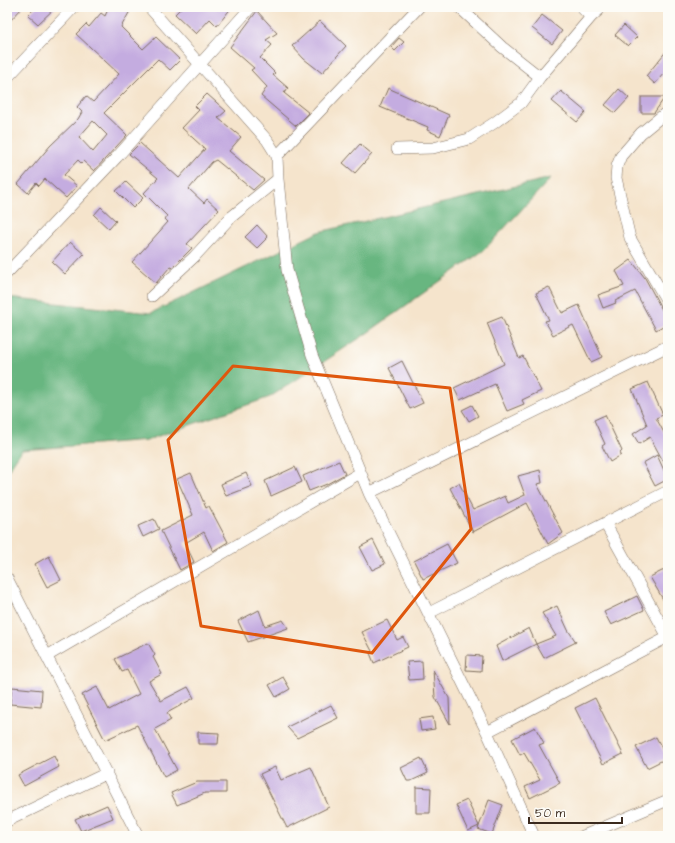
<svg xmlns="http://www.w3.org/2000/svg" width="675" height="843" viewBox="0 0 675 843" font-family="'Architects Daughter',sans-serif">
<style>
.forest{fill:#68b680;stroke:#52704f}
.building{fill:#c4ace0;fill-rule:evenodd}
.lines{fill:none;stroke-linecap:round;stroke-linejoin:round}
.street-casing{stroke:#7c6b5b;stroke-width:12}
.street{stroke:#fff;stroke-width:11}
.marked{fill:none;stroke:#df570d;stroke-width:3;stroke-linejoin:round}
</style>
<rect width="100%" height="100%" fill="#fdfcf7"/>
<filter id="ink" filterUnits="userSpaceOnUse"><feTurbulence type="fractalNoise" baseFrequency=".025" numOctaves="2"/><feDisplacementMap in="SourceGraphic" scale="8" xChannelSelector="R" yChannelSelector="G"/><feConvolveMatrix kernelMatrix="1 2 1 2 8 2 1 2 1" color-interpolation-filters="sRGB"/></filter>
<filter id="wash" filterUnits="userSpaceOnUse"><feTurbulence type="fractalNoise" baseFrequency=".012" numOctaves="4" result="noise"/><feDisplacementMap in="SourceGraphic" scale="16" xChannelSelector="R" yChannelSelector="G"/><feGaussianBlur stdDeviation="0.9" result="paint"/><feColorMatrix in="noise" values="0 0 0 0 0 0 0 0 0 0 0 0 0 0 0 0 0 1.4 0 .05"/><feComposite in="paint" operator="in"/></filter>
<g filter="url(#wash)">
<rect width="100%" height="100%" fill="#f5e4cc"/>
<path class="forest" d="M 551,178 L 484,250 L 363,336 L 270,397 L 147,440 L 22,450 L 7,472 L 7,298 L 151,313 L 319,232 Z"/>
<g id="blocks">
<path class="building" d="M 7,7 L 23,7 L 7,24 Z
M 36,7 L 56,7 L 38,24 L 28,15 Z
M 109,7 L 123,7 L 130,11 L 121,27 L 143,49 L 156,37 L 180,60 L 170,70 L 158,59 L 104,113 L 127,135 L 94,171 L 83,161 L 81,163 L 78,160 L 64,175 L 77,186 L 66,198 L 45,179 L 39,186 L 36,183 L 28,193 L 18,184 L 50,146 L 78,119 L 82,112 L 77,107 L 86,96 L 93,102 L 119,74 L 76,34 L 86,24 L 89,27 L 101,13 L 105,16 ZM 93,121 L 107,135 L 93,152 L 79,137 Z
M 182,7 L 232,7 L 217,26 L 210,19 L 196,34 L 175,14 Z
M 257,11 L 277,33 L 266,40 L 272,45 L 260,58 L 275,73 L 273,75 L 288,88 L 284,93 L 309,113 L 296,126 L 261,96 L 267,87 L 251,70 L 254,68 L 230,47 Z
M 542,15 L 562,31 L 552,44 L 532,28 Z
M 320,21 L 346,46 L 322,73 L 304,59 L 292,46 Z
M 624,25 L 637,37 L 628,46 L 615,35 Z
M 399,38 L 404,42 L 395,51 L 391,47 Z
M 668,49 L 668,68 L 655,84 L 646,76 Z
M 388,88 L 449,115 L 440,136 L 427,130 L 428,127 L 380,107 Z
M 619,89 L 629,98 L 615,113 L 605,105 Z
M 561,91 L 586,112 L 577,122 L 552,101 Z
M 207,94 L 226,111 L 218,118 L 241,137 L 229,151 L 264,180 L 253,190 L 216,160 L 212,162 L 189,189 L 204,203 L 207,199 L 219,210 L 187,244 L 192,248 L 172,268 L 170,267 L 156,283 L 132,262 L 168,222 L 165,219 L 167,216 L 144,193 L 158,178 L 129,154 L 140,143 L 179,178 L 205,149 L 182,128 L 199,110 L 195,106 Z
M 641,97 L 665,97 L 654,113 L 641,113 Z
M 360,144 L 372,154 L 355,173 L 343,163 Z
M 126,182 L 143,198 L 133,208 L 116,191 Z
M 101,207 L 116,221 L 109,229 L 94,215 Z
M 257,225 L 268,237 L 257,248 L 245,237 Z
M 70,242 L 84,254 L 65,274 L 52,262 Z
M 631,260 L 645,278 L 668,321 L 668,323 L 656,330 L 635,291 L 615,301 L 616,303 L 603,308 L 598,295 L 624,286 L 616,271 Z
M 549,287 L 562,313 L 579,305 L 602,357 L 591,362 L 573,325 L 553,335 L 545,321 L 549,320 L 536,293 Z
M 502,317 L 519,358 L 523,356 L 541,391 L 522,400 L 524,404 L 507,411 L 495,384 L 460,400 L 454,388 L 504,364 L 487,323 Z
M 402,361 L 423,403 L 410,409 L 389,368 Z
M 648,382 L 663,415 L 656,418 L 668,440 L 668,470 L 650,437 L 639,444 L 633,434 L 647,425 L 632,389 Z
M 472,405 L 478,416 L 469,421 L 462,410 Z
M 605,415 L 622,451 L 620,453 L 621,455 L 610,462 L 602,446 L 605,444 L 594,420 Z
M 657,455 L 668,479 L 655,486 L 643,463 Z
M 339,461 L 345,474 L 327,484 L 309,491 L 303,476 Z
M 295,467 L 302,482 L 271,496 L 265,481 Z
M 540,470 L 542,483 L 537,484 L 563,533 L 548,544 L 527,503 L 473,532 L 450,488 L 459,483 L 473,510 L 505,496 L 508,503 L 525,495 L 518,476 Z
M 191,473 L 206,508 L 209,506 L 228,542 L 213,551 L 204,532 L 185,543 L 194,562 L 180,570 L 161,531 L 193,515 L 177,479 Z
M 246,473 L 252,486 L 226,496 L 221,484 Z
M 154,519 L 159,529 L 143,537 L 138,526 Z
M 373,540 L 385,564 L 372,570 L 360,547 Z
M 447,544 L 457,563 L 423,579 L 414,561 Z
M 49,556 L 61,580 L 47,587 L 35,564 Z
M 668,568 L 668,608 L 650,577 Z
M 637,596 L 644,610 L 611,625 L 604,612 Z
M 557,606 L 568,630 L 576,642 L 544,658 L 536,644 L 556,636 L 542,613 Z
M 259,610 L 265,626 L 283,620 L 288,628 L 248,642 L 238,621 Z
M 387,620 L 397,640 L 403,637 L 408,647 L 374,663 L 370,653 L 372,651 L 362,632 Z
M 529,628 L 536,644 L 502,661 L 496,646 Z
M 148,643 L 155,655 L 153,657 L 162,674 L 149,681 L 161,701 L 188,687 L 194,698 L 167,713 L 171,720 L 155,729 L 177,770 L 164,777 L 137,725 L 105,740 L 82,695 L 97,687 L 109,710 L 139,694 L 127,670 L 122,672 L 115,659 Z
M 467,655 L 482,656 L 481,671 L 466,670 Z
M 422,661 L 423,679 L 409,680 L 407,662 Z
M 433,670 L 449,698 L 450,724 L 435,697 Z
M 283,677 L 290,689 L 276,697 L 269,685 Z
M 12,687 L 42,690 L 41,707 L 10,704 Z
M 595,698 L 623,754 L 603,764 L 575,708 Z
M 331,705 L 338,718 L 297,738 L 287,727 Z
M 433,717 L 435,729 L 421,731 L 419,719 Z
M 535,727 L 544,743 L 539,745 L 560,783 L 530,798 L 525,787 L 540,780 L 524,753 L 520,755 L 512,739 Z
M 198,732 L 219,733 L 218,744 L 198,744 Z
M 656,737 L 667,758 L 647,768 L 636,747 Z
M 54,756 L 59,767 L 24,786 L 18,775 Z
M 421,758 L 428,773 L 411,781 L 407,781 L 401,768 Z
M 275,767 L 281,780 L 311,767 L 329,807 L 287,828 L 260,774 Z
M 197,782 L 226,782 L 226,793 L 205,793 L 177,805 L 171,793 Z
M 416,787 L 431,788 L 430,813 L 416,813 Z
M 467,800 L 479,826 L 468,831 L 456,805 Z
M 489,800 L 503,805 L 492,834 L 478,829 Z
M 107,805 L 113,818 L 81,831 L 75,819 Z"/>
</g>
</g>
<g filter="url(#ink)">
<use href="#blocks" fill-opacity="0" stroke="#7c6b5b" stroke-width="1"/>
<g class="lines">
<g class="street-casing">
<path id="street" d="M 149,7 L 267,140 L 277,156 L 278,179 L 287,270 L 312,355 L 369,493 L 487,732 L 534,836
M 459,7 L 502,47 L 540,77
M 581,7 L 591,17
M 7,78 L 74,7
M 668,111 L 641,133 L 621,156 L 617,166 L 616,178 L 630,238 L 668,303
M 397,149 L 433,148 L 469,139 L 494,123 L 521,103 L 540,77 L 591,17 L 602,7
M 277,156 L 419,7
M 7,273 L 117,157 L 251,7
M 152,296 L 194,257 L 230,218 L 278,179
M 369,493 L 668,346
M 605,523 L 668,637
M 7,578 L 138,836
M 429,613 L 668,491
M 47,656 L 360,473
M 487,732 L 668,637
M 7,821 L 107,773
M 583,836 L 668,800"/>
</g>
<use href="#street" class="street"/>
</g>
</g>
<path class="marked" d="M 233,366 L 450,388 L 471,529 L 372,653 L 201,626 L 168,440 Z"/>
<rect width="675" height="843" fill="none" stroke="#fdfcf7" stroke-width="24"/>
<path d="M529 817v6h93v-6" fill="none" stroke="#3b2a1e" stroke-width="2"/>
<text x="535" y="817" font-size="12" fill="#3b2a1e" stroke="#fdfcf7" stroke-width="3" paint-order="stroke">50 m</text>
</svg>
